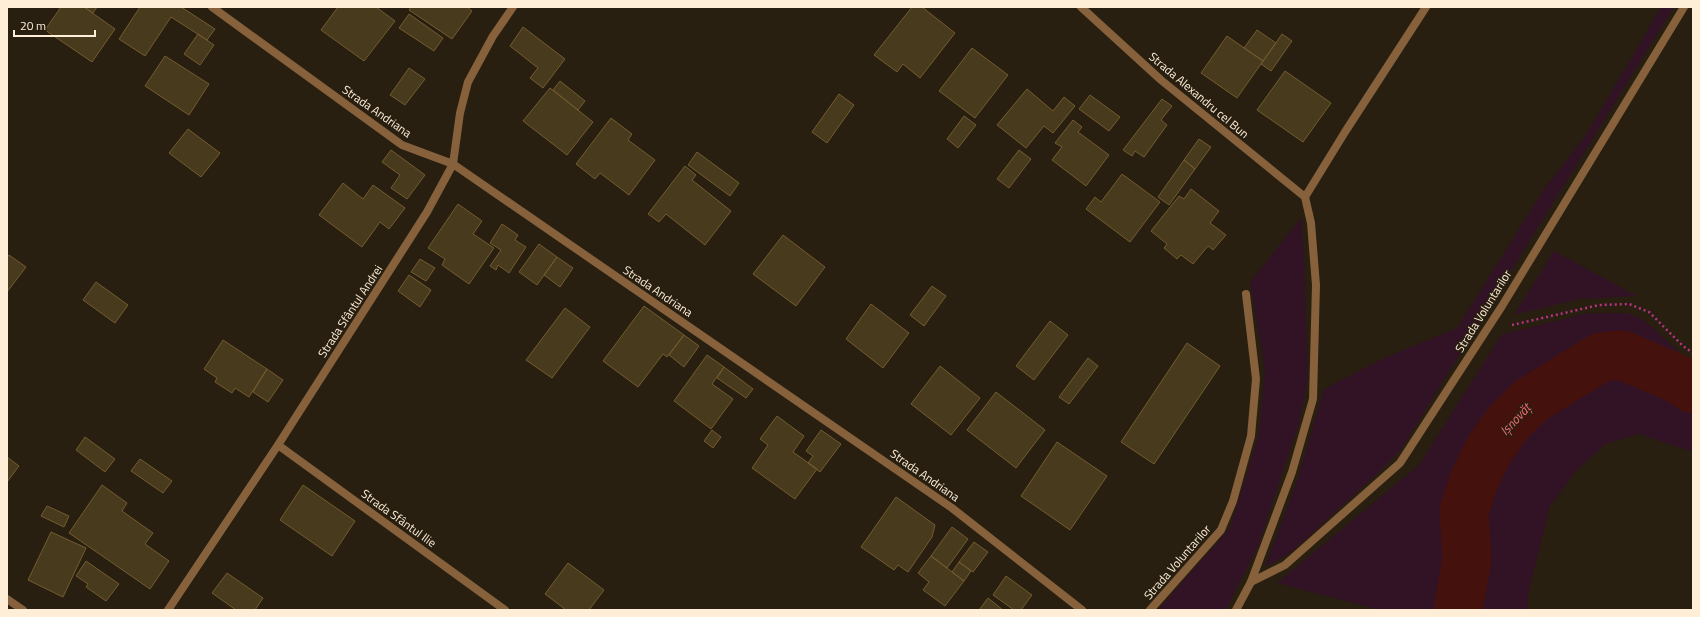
<svg xmlns="http://www.w3.org/2000/svg" width="1700" height="617" viewBox="0 0 1700 617" font-family="'Titillium Web',sans-serif">
<style>
.green{fill:#321325}
.lines{fill:none;stroke-linecap:round;stroke-linejoin:round}
.river{stroke:#45110c;stroke-width:49}
.building{fill:#483a1d;stroke:#745c2f}
.path{stroke:#b83283;stroke-width:2.5;stroke-dasharray:2 3;stroke-linecap:butt}
.service{stroke:#86613c;stroke-width:8}
.minor{stroke:#86613c;stroke-width:8}
.labels{text-anchor:middle;dominant-baseline:central;stroke-width:3;stroke-linejoin:round;paint-order:stroke}
.street-label{font-size:12px;fill:#feeed8;stroke:#281f10}
.water-label{font-size:13px;font-style:italic;fill:#fc6874;stroke:#281f10}
</style>
<rect width="100%" height="100%" fill="#281f10"/>
<path class="green" d="M 1661,7 L 1674,7 L 1400,451 L 1375,476 L 1289,554 L 1265,567 L 1297,481 L 1324,389 L 1380,360 L 1457,328 L 1544,189 L 1586,135 Z
M 1301,218 L 1304,251 L 1308,378 L 1299,423 L 1258,546 L 1226,610 L 1158,610 L 1230,528 L 1259,434 L 1265,369 L 1250,282 Z
M 1554,251 L 1637,296 L 1579,299 L 1514,315 Z
M 1588,313 L 1628,313 L 1645,321 L 1693,364 L 1693,452 L 1639,434 L 1606,444 L 1576,471 L 1550,506 L 1529,590 L 1527,610 L 1376,610 L 1376,609 L 1277,583 L 1419,465 L 1502,334 Z"/>
<g class="lines">
<path class="river" d="M 1458,610 L 1467,559 L 1464,511 L 1475,478 L 1489,450 L 1507,424 L 1530,401 L 1601,357 L 1622,355 L 1678,379 L 1693,389"/>
</g>
<path class="building" d="M 61,7 L 84,7 L 115,29 L 92,62 L 45,30 Z
M 84,7 L 97,7 L 93,13 Z
M 140,7 L 181,7 L 215,29 L 207,40 L 171,17 L 145,56 L 119,39 Z
M 338,7 L 376,7 L 395,21 L 364,61 L 321,30 Z
M 411,7 L 467,7 L 472,11 L 452,39 L 409,10 Z
M 912,7 L 922,7 L 955,33 L 920,78 L 903,64 L 897,72 L 874,55 Z
M 409,14 L 443,38 L 434,51 L 399,28 Z
M 523,27 L 565,59 L 543,88 L 530,78 L 538,68 L 510,46 Z
M 1257,30 L 1276,43 L 1263,61 L 1244,48 Z
M 198,34 L 214,45 L 200,65 L 184,54 Z
M 1282,34 L 1292,41 L 1271,71 L 1261,64 Z
M 1227,36 L 1263,61 L 1237,98 L 1201,73 Z
M 972,48 L 1008,75 L 975,118 L 939,91 Z
M 165,56 L 209,84 L 189,115 L 145,86 Z
M 409,68 L 425,79 L 405,105 L 390,95 Z
M 1285,71 L 1331,103 L 1303,142 L 1257,110 Z
M 560,81 L 585,101 L 578,110 L 553,90 Z
M 550,88 L 593,122 L 567,155 L 523,121 Z
M 1027,89 L 1053,111 L 1064,97 L 1075,106 L 1053,133 L 1044,126 L 1026,148 L 997,125 Z
M 839,94 L 854,105 L 827,143 L 812,132 Z
M 1090,95 L 1120,117 L 1109,131 L 1079,109 Z
M 1162,99 L 1172,106 L 1161,120 L 1167,125 L 1144,157 L 1135,151 L 1132,156 L 1123,150 Z
M 964,116 L 976,125 L 958,148 L 947,139 Z
M 611,118 L 632,134 L 628,140 L 655,160 L 629,195 L 600,173 L 595,179 L 576,164 Z
M 1073,120 L 1082,127 L 1078,132 L 1109,155 L 1086,186 L 1052,160 L 1062,147 L 1055,143 Z
M 188,129 L 220,153 L 201,177 L 169,153 Z
M 1199,139 L 1211,147 L 1195,169 L 1184,160 Z
M 391,150 L 425,175 L 407,199 L 391,188 L 400,175 L 382,162 Z
M 1019,150 L 1031,159 L 1009,188 L 997,179 Z
M 697,152 L 739,183 L 730,196 L 688,165 Z
M 1184,160 L 1195,169 L 1169,205 L 1158,197 Z
M 685,166 L 696,175 L 692,180 L 731,211 L 705,245 L 666,214 L 659,222 L 648,214 Z
M 1122,174 L 1160,202 L 1130,242 L 1086,209 L 1095,197 L 1101,202 Z
M 343,183 L 363,199 L 373,185 L 405,208 L 389,229 L 380,222 L 362,247 L 319,215 Z
M 1191,189 L 1219,211 L 1210,223 L 1226,235 L 1213,250 L 1208,246 L 1193,264 L 1181,255 L 1177,259 L 1164,248 L 1167,244 L 1151,231 L 1179,196 L 1184,199 Z
M 458,204 L 482,221 L 473,234 L 494,248 L 469,284 L 442,265 L 445,259 L 428,248 Z
M 502,224 L 518,235 L 515,240 L 526,247 L 509,273 L 498,265 L 496,270 L 490,266 L 501,250 L 490,243 Z
M 783,235 L 825,267 L 796,306 L 753,274 Z
M 539,244 L 557,257 L 537,285 L 519,272 Z
M 9,255 L 26,267 L 7,292 L 7,258 Z
M 557,257 L 573,268 L 560,287 L 544,275 Z
M 420,259 L 435,268 L 426,281 L 411,272 Z
M 409,275 L 431,290 L 420,307 L 398,291 Z
M 96,282 L 128,305 L 115,323 L 83,300 Z
M 932,286 L 946,296 L 924,326 L 910,315 Z
M 871,304 L 909,333 L 883,368 L 846,339 Z
M 644,306 L 684,335 L 667,357 L 663,354 L 638,387 L 603,361 Z
M 565,308 L 590,327 L 552,378 L 526,360 Z
M 1050,321 L 1068,335 L 1034,380 L 1016,366 Z
M 684,335 L 699,346 L 684,367 L 669,355 Z
M 223,340 L 267,369 L 249,397 L 235,388 L 232,393 L 215,382 L 217,378 L 204,369 Z
M 1187,343 L 1220,366 L 1154,464 L 1121,442 Z
M 707,355 L 724,367 L 712,384 L 733,399 L 711,429 L 674,401 Z
M 1088,358 L 1098,366 L 1069,404 L 1059,397 Z
M 940,366 L 980,398 L 951,435 L 911,404 Z
M 724,367 L 753,389 L 746,398 L 717,378 Z
M 267,369 L 283,380 L 268,402 L 253,392 Z
M 996,392 L 1045,430 L 1016,468 L 967,430 Z
M 777,416 L 804,436 L 793,452 L 817,469 L 795,499 L 752,468 L 768,445 L 760,439 Z
M 712,430 L 721,437 L 713,448 L 704,441 Z
M 821,430 L 841,444 L 820,472 L 808,463 L 813,456 L 806,451 Z
M 85,437 L 115,459 L 105,472 L 76,450 Z
M 1057,442 L 1107,476 L 1070,530 L 1021,496 Z
M 7,457 L 19,466 L 7,482 Z
M 140,459 L 172,481 L 163,493 L 131,471 Z
M 102,485 L 127,503 L 122,511 L 153,533 L 145,544 L 169,561 L 150,589 L 69,533 Z
M 303,485 L 355,521 L 332,556 L 280,520 Z
M 896,497 L 935,525 L 932,537 L 908,572 L 898,565 L 894,570 L 861,547 Z
M 47,506 L 69,516 L 64,527 L 41,516 Z
M 952,527 L 968,539 L 947,568 L 931,556 Z
M 51,532 L 86,548 L 63,597 L 28,580 Z
M 974,542 L 988,552 L 973,572 L 959,562 Z
M 931,556 L 964,581 L 945,606 L 923,590 L 929,582 L 918,573 Z
M 86,561 L 119,584 L 106,601 L 86,587 L 88,584 L 76,576 Z
M 959,562 L 971,571 L 964,581 L 952,572 Z
M 568,563 L 604,590 L 589,610 L 566,610 L 545,594 Z
M 227,573 L 263,598 L 255,610 L 236,610 L 212,593 Z
M 1006,576 L 1032,595 L 1021,610 L 1014,610 L 993,595 Z
M 988,598 L 1003,610 L 979,610 Z"/>
<g class="lines">
<path class="path" d="M 1512,325 L 1599,305 L 1629,304 L 1649,312 L 1683,346 L 1693,353"/>
<path class="service" d="M 1251,582 L 1285,565 L 1400,463 L 1502,306 L 1684,7
M 1150,610 L 1221,530 L 1233,501 L 1251,436 L 1256,379 L 1246,294"/>
<path class="minor" d="M 212,7 L 402,145 L 453,164 L 952,508 L 1082,610
M 1081,7 L 1161,80 L 1305,197
M 278,445 L 505,610
M 7,599 L 23,610
M 168,610 L 278,445 L 427,212 L 453,164 L 460,113 L 468,82 L 493,36 L 513,7
M 1236,610 L 1251,582 L 1292,472 L 1313,399 L 1316,285 L 1311,223 L 1305,197 L 1345,132 L 1426,7"/>
</g>
<g class="labels">
<g class="street-label">
<text transform="translate(1199 95) rotate(40)">Strada Alexandru cel Bun</text>
<text transform="translate(377 111) rotate(35)">Strada Andriana</text>
<text transform="translate(658 291) rotate(34)">Strada Andriana</text>
<text transform="translate(350 311) rotate(-57)">Strada Sfântul Andrei</text>
<text transform="translate(1483 311) rotate(-58)">Strada Voluntarilor</text>
<text transform="translate(925 475) rotate(35)">Strada Andriana</text>
<text transform="translate(399 518) rotate(36)">Strada Sfântul Ilie</text>
<text transform="translate(1177 562) rotate(-49)">Strada Voluntarilor</text>
</g>
<g class="water-label">
<text transform="translate(1515 419) rotate(-47)">Ișnovăț</text>
</g>
</g>
<rect width="1700" height="617" fill="none" stroke="#feeed8" stroke-width="16"/>
<path d="M14 30v6h81v-6" fill="none" stroke="#feeed8" stroke-width="2"/>
<text x="20" y="30" font-size="12" fill="#feeed8" stroke="#281f10" stroke-width="3" paint-order="stroke">20 m</text>
</svg>
